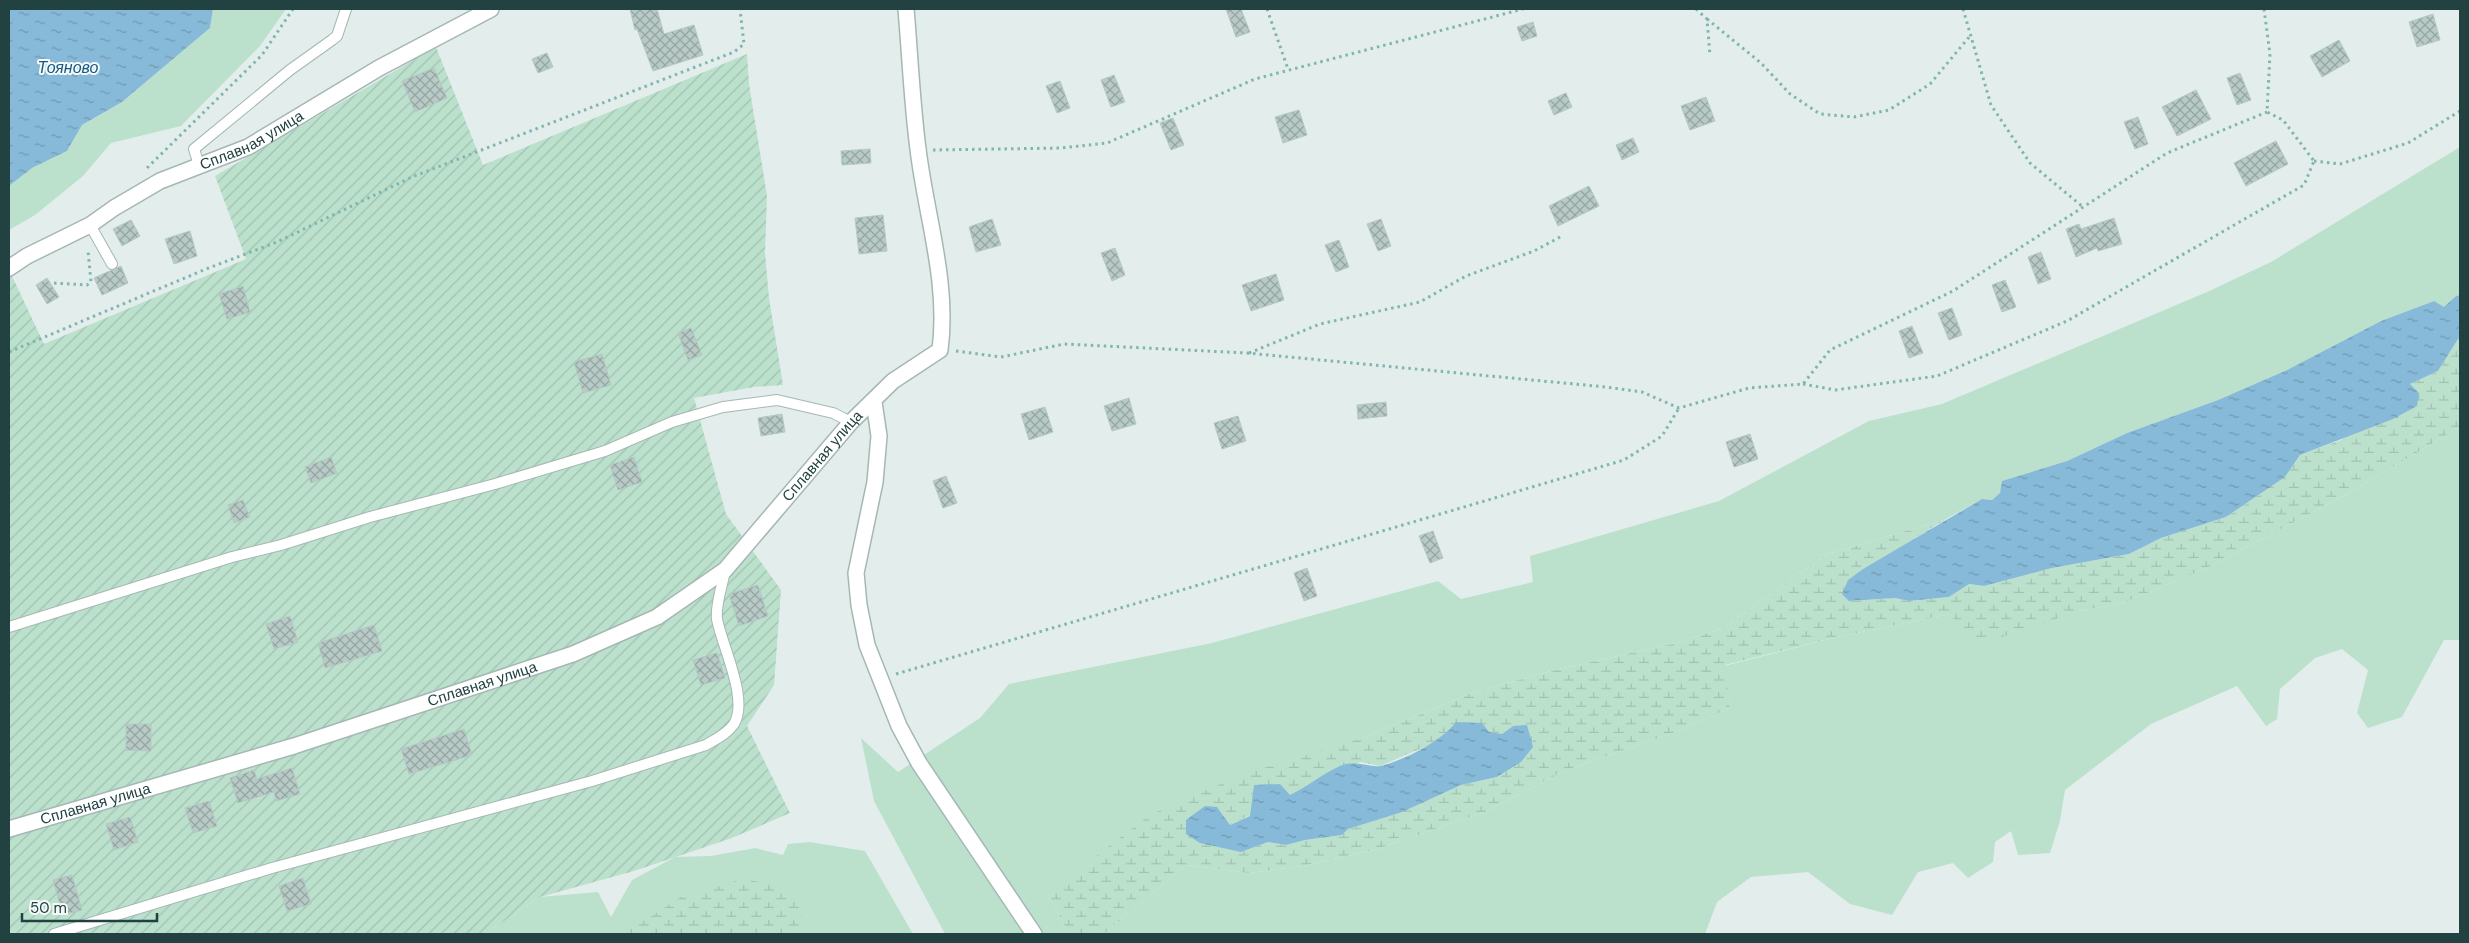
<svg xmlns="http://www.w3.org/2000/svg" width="2469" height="943" viewBox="0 0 2469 943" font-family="'DM Sans',sans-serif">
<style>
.green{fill:#bbe1cd}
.wetland{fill:url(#wetland-marsh);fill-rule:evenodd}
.garden{fill:url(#garden-furrows)}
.water{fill:url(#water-ripples)}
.building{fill:url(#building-cross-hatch);stroke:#b5c9c5}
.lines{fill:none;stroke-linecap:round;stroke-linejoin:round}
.lane-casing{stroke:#a5b7b5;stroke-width:12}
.street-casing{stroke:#a5b7b5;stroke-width:18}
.path{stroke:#81b5b0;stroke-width:3;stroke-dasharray:2.5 4;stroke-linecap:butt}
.lane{stroke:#fff;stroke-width:10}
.street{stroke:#fff;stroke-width:15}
.labels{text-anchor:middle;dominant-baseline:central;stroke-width:4;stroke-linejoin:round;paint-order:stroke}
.street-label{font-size:15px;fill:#214240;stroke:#f5faf9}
.water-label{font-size:16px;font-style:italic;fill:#155a84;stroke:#f5faf9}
</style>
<defs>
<pattern id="wetland-marsh" width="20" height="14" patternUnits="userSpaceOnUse" patternTransform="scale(1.25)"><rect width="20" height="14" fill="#bbe1cd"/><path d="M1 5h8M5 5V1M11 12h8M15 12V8" fill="none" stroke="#a0c2b1"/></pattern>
<pattern id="garden-furrows" width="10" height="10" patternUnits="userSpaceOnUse" patternTransform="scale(1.25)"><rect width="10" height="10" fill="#bbe1cd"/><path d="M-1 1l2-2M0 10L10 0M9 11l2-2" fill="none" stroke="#a0c2b1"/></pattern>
<pattern id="water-ripples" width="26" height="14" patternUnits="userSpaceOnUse" patternTransform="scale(1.25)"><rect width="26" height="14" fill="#87bad8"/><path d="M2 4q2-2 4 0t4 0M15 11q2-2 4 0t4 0" fill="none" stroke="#6e99b1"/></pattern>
<pattern id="building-cross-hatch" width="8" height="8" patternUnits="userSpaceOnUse" patternTransform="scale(1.25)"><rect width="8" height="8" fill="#b8cac6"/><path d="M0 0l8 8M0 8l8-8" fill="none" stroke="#95a6a2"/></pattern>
</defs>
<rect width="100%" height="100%" fill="#e3eeec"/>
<path class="green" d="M 213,9 L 286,9 L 260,46 L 181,126 L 111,143 L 83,176 L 35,215 L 9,230 L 9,186 L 32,168 L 67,151 L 82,125 L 122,102 L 210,28 Z
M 2460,147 L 2460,295 L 2456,296 L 2444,308 L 2434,301 L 2381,321 L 2287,370 L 2218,400 L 2127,433 L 2067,461 L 2003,481 L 2000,493 L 1992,500 L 1982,499 L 1946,519 L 1828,554 L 1721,629 L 1672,644 L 1559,669 L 1474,692 L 1363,738 L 1047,893 L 1069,934 L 945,934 L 874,801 L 861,738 L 898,772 L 980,718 L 1009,684 L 1212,643 L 1438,581 L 1461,599 L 1533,582 L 1530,556 L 1719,501 L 1869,421 L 1942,404 L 2207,292 L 2271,262 Z
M 2460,427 L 2460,640 L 2444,640 L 2402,717 L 2368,728 L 2357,713 L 2368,670 L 2342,649 L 2315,658 L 2280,689 L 2277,719 L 2266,726 L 2237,686 L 2151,724 L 2065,790 L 2060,821 L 2050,853 L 2018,855 L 2011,831 L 1995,842 L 1993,862 L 1968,878 L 1953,863 L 1918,872 L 1892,915 L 1850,904 L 1808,872 L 1751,877 L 1717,902 L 1705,934 L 1104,934 L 1186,865 L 1250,873 L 1303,866 L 1381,848 L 1485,812 L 1564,771 L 1673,733 L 1730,708 L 1724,666 L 1837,637 L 1950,614 L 2079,611 L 2123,603 L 2207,568 L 2351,492 Z
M 810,842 L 865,851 L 913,934 L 485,934 L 540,897 L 598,892 L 611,917 L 632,880 L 675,857 L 711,856 L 755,848 L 783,855 L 788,844 Z"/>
<path class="wetland" d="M 2460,336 L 2460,427 L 2351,492 L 2207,568 L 2123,603 L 2079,611 L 1976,646 L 1950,614 L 1837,637 L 1725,665 L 1730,708 L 1673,733 L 1564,771 L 1485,812 L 1381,848 L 1303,866 L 1250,873 L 1186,865 L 1104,934 L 1069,934 L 1047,893 L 1150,815 L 1241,775 L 1363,738 L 1474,692 L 1559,669 L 1672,644 L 1721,629 L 1828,554 L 1946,519 L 1848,580 L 1849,601 L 1895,598 L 1909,601 L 1949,597 L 1969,584 L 1984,586 L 2052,568 L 2129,554 L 2161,538 L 2226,517 L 2285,477 L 2300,455 L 2341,440 L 2410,384 L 2438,371 ZM 1513,726 L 1521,762 L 1497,777 L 1461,785 L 1402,811 L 1348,829 L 1342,835 L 1305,840 L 1286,845 L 1268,842 L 1241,852 L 1217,807 L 1230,825 L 1360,762 L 1380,766 L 1427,746 L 1448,732 L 1502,734 Z
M 743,879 L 782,886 L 799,899 L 803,924 L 797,934 L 623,934 L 681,897 Z"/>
<path class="garden" d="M 436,47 L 483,165 L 747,54 L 749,84 L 767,196 L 765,253 L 769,298 L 783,385 L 754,387 L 694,398 L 726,514 L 781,590 L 774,685 L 747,726 L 790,813 L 732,838 L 634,871 L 540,897 L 485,934 L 9,934 L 9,278 L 12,276 L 44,344 L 246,259 L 215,176 Z"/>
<path class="water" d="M 9,9 L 213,9 L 210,28 L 122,102 L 82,125 L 67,151 L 32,168 L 9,186 Z
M 2460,295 L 2460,336 L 2438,371 L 2410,384 L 2419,393 L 2417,406 L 2393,419 L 2300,455 L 2285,477 L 2226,517 L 2161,538 L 2129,554 L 2052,568 L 1984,586 L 1969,584 L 1949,597 L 1909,601 L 1895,598 L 1849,601 L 1842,594 L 1848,580 L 1863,569 L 1982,499 L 1992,500 L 2000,493 L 2002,481 L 2067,461 L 2127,433 L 2218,400 L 2287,370 L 2381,321 L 2434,301 L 2444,307 L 2456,296 Z
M 1456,722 L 1482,723 L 1489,732 L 1502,734 L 1513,726 L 1527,725 L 1533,747 L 1521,762 L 1497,777 L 1461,785 L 1402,812 L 1348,829 L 1342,835 L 1305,840 L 1286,845 L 1268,842 L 1241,852 L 1200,843 L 1186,834 L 1186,820 L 1205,806 L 1217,807 L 1230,825 L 1250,816 L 1254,785 L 1280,784 L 1290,795 C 1307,787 1322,774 1340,766 C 1356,759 1369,768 1381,766 C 1404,760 1442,741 1456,722 Z"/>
<path class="building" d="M 630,9 L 657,9 L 664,34 L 694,25 L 703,55 L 653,71 L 637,29 L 635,30 Z
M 1226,9 L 1241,9 L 1250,32 L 1236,37 Z
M 2433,14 L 2440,40 L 2417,47 L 2409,22 Z
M 1533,22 L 1537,36 L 1522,41 L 1517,27 Z
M 2339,40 L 2350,61 L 2322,77 L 2310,56 Z
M 547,53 L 553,67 L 538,73 L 532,59 Z
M 434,68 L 447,98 L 415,112 L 402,81 Z
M 2240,73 L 2251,100 L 2237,105 L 2227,78 Z
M 1114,75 L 1125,102 L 1111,107 L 1101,80 Z
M 1060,81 L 1070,108 L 1057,113 L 1046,86 Z
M 2196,90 L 2211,119 L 2177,136 L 2162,107 Z
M 1566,93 L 1572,107 L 1554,115 L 1548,101 Z
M 1706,97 L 1715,121 L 1690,130 L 1681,106 Z
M 1299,110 L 1307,135 L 1283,143 L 1275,117 Z
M 2138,117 L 2148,144 L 2135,149 L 2124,122 Z
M 1173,118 L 1184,145 L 1171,150 L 1160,123 Z
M 1633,138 L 1639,152 L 1622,160 L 1616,145 Z
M 2276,141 L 2288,164 L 2246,186 L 2234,163 Z
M 870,149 L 871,163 L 842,165 L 841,151 Z
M 1589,186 L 1599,206 L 1558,226 L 1549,206 Z
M 883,215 L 887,251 L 859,254 L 855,218 Z
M 2114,218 L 2122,244 L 2098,251 L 2097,248 L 2076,257 L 2066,229 L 2079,224 L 2081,229 Z
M 992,219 L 1001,245 L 976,252 L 969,227 Z
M 1381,219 L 1391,246 L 1378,251 L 1367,224 Z
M 131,220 L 140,236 L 122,246 L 113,229 Z
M 190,231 L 197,256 L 174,264 L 165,239 Z
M 1339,240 L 1349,267 L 1336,272 L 1325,245 Z
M 1115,248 L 1125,275 L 1112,281 L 1101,253 Z
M 2041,252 L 2051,279 L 2038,284 L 2028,257 Z
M 121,266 L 128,283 L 102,295 L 94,278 Z
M 1276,274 L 1284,300 L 1251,311 L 1242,285 Z
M 47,278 L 59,297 L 47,304 L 36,285 Z
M 2005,280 L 2016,307 L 2002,312 L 1992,285 Z
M 243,286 L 250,312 L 227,319 L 219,294 Z
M 1952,308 L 1962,335 L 1949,340 L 1938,313 Z
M 1912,326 L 1923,353 L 1909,358 L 1899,331 Z
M 691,328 L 702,355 L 688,360 L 678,333 Z
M 602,354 L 611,385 L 583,393 L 574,362 Z
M 1129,398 L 1136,424 L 1112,431 L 1104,406 Z
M 1386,402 L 1387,416 L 1358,419 L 1357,405 Z
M 1045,407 L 1053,432 L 1029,440 L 1021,414 Z
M 782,414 L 785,432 L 761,436 L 758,418 Z
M 1238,416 L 1246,441 L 1222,449 L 1214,423 Z
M 1750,434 L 1758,459 L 1734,467 L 1726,442 Z
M 331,457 L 337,473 L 311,483 L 305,467 Z
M 634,457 L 642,482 L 618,490 L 610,465 Z
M 946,476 L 957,503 L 943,508 L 933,481 Z
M 243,500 L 250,517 L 234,523 L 228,505 Z
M 1433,531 L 1443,558 L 1430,563 L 1419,536 Z
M 1307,568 L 1317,596 L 1304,601 L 1294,573 Z
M 758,585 L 768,616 L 739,626 L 729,594 Z
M 290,616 L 298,642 L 274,649 L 266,624 Z
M 374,625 L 382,651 L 325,668 L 318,643 Z
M 717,653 L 725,678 L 701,685 L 693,660 Z
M 126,724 L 151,724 L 151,751 L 126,750 Z
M 464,729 L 472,755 L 409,774 L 401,749 Z
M 292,768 L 300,794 L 276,801 L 274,792 L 238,803 L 230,778 L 254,770 L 257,779 Z
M 209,801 L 217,826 L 193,833 L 185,808 Z
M 130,817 L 138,842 L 114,850 L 106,824 Z
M 72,875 L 82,910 L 63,915 L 53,880 Z
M 303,878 L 311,904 L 287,911 L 279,886 Z"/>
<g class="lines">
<g class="lane-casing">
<path id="lane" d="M 199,165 L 194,149 L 290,70 L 332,40 L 337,36 L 346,9
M 90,225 L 112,264
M 9,627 L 232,557 L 281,545 L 370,517 L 495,484 L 605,451 L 672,422 L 723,407 L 777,400 L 833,413 L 851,422
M 54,934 L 272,868 L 592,781 L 706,745 C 716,739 727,734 734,724 C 749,699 722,646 717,619 C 715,605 723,584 725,570"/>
</g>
<g class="street-casing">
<g id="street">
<path id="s1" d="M 9,268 L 27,256 L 90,225 L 114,208 L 160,181 L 248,147 L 379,68 L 491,9"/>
<path d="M 874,402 L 879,436 L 875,482 L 856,573 L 859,605 L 867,645 L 899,726 L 919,763 L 1034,934"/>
<path id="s2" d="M 9,829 L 294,746 L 573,654 L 657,617 L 725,570 L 851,422 L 893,381 L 940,350 C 949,282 926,216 918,149 C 912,103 910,56 906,9"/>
</g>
</g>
<path class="path" d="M 1267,9 L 1288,69
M 1696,9 L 1707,19 L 1710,56
M 1963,9 L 1991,105 L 2030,163 L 2083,207
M 2264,9 L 2270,54 L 2267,112 L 2283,120 L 2314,161
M 1707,19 L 1761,63 L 1790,94 L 1820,114 L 1854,117 L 1889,110 L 1930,84 L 1970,36
M 933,150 L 1061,148 L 1107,143 L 1255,79 L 1523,9
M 2314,161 L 2340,164 L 2408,143 L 2460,111
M 147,168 L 262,55 L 293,9
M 54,283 L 87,285 L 91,282 L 88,251
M 956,351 L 1001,357 L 1064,344 L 1247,353 L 1606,387 L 1642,392 L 1679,408 L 1749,388 L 1803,384 L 1830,350 L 1953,291 L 2167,153 L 2267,112
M 9,352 L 206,269 L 277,242 L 412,177 L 734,52 L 744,44 L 740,9
M 1249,353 L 1320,324 L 1420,302 L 1466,276 L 1534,251 L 1562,236
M 1803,384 L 1835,390 L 1937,376 L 2067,321 L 2304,185 L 2314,161
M 896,674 L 1624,460 L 1662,436 L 1679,408"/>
<use href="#lane" class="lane"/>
<use href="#street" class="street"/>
</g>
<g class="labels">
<g class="street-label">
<text stroke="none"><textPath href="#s1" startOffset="275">Сплавная улица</textPath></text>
<text stroke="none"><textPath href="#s2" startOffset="915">Сплавная улица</textPath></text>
<text stroke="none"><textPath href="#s2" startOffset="495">Сплавная улица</textPath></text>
<text stroke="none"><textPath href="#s2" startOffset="90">Сплавная улица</textPath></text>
</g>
<g class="water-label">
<text x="68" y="67">Тояново</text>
</g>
</g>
<rect width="2469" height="943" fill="none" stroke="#214240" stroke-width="20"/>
<path d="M22 913v8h135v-8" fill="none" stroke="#214240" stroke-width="2.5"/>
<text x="30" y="913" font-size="15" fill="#214240" stroke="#f5faf9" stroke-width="4" paint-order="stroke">50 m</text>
</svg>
